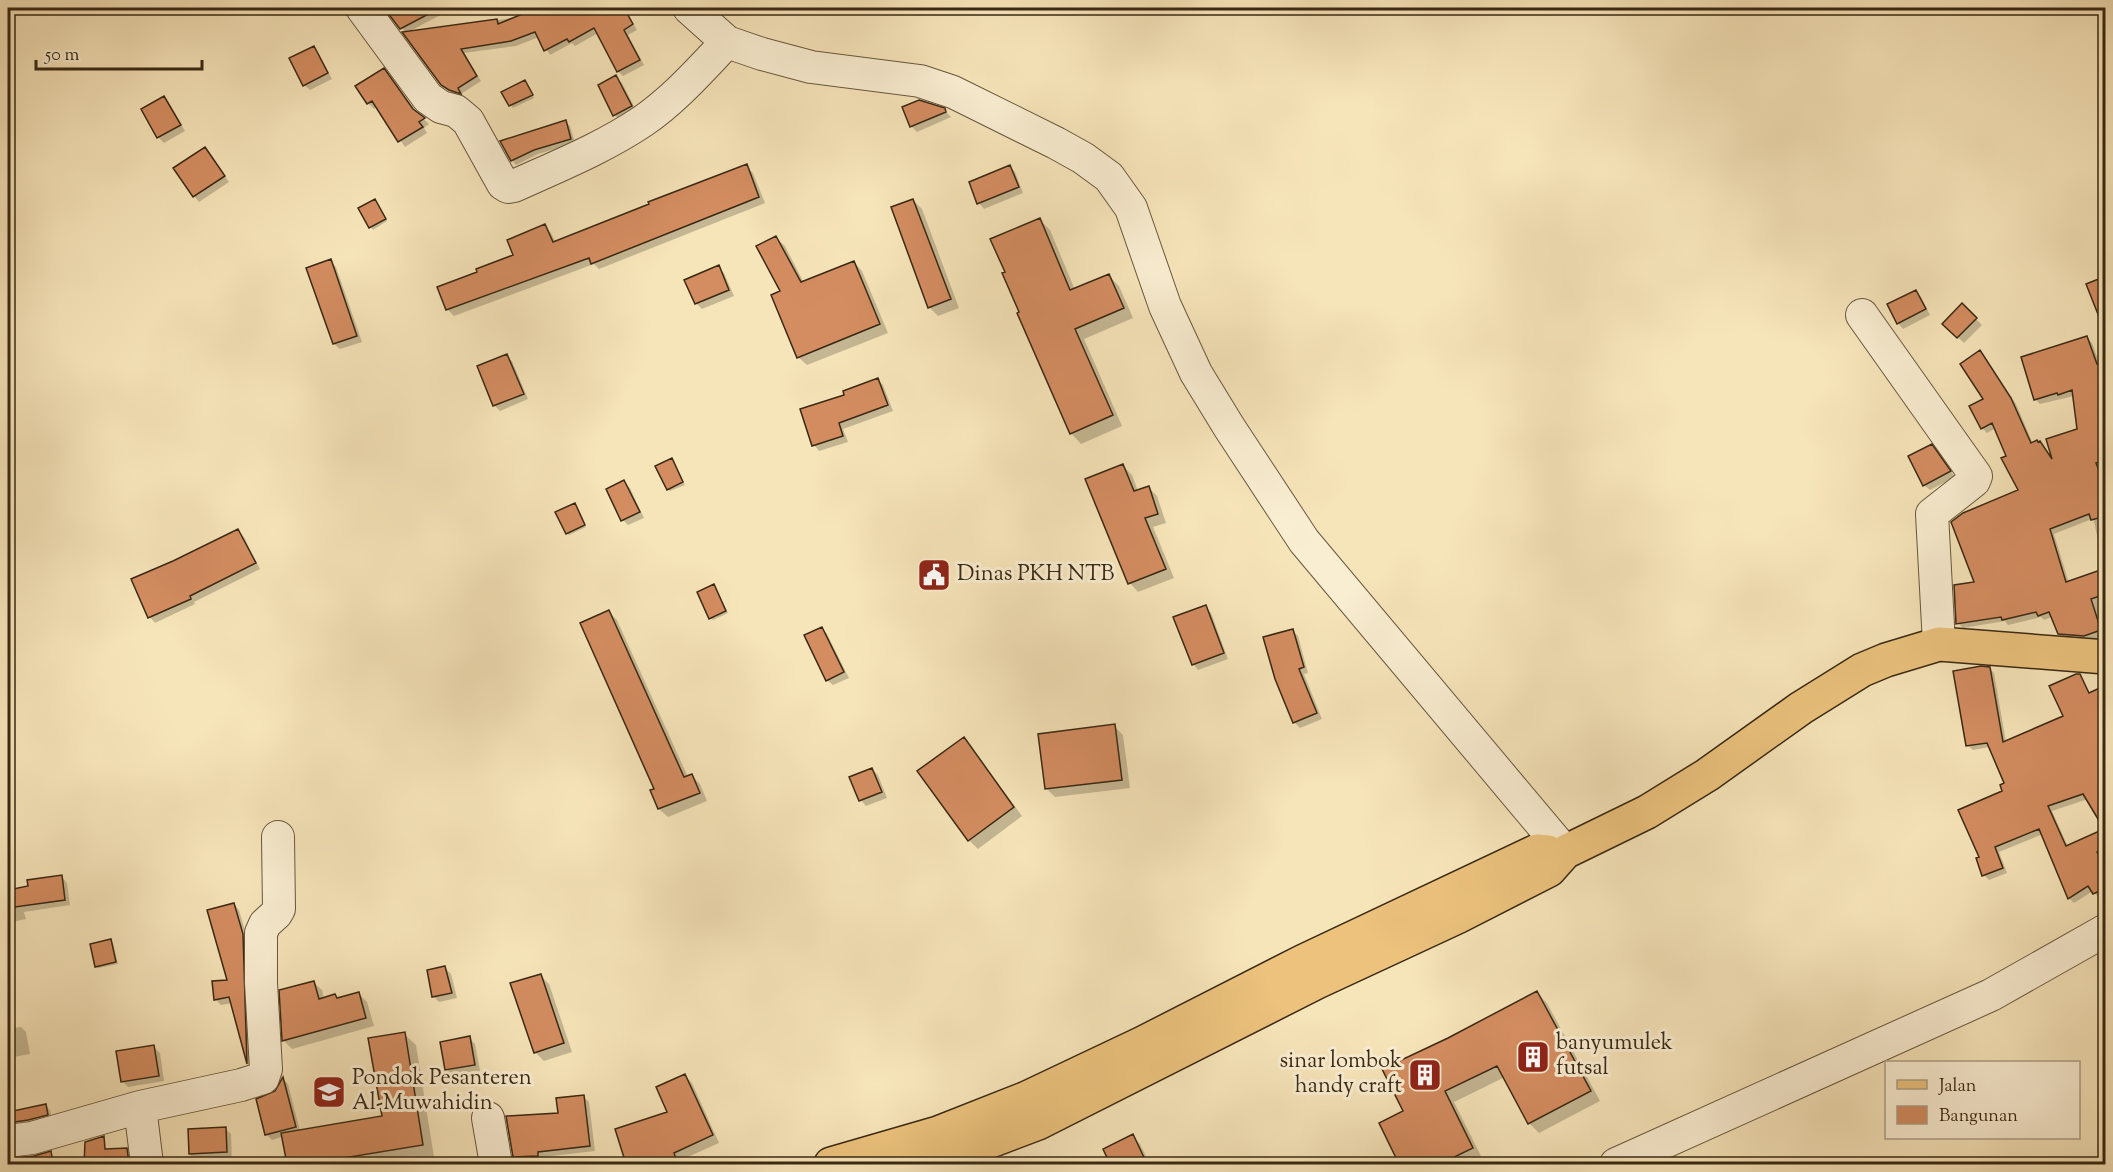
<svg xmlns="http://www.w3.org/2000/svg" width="2113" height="1172" viewBox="0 0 2113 1172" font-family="'Sorts Mill Goudy',serif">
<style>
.shadow{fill:#0003;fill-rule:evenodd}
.building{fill:#d48d61;stroke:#382813;stroke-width:1.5;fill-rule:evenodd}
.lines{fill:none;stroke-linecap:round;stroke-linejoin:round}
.minor-casing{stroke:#68573d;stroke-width:34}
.major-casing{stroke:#382813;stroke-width:36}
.minor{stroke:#faeed2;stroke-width:32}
.major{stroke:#ecc27d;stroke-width:33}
.labels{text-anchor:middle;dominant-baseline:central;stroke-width:6;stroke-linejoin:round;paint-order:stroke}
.poi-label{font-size:22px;fill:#382813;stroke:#faeed2;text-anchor:start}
</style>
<rect width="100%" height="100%" fill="#f7e5ba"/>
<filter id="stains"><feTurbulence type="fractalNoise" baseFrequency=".00333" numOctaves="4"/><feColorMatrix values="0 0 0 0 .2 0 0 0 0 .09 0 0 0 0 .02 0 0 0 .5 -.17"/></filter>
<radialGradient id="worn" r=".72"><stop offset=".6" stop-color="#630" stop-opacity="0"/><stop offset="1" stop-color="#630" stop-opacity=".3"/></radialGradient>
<path class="shadow" d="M 8,8 L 13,8 L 15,12 L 8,16 Z
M 385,8 L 454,8 L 406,33 Z
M 530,8 L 624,8 L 637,30 L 628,35 L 644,65 L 623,76 L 618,71 L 598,33 L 575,46 L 572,43 L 550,55 L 539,37 L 516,46 L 464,53 L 481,81 L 461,94 L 463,97 L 455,95 L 442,84 L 406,33 L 533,15 Z
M 313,48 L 319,54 L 332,79 L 310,90 L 304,85 Z
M 389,76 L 417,113 L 429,124 L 424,128 L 427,133 L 405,147 L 377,107 L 374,109 L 368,103 Z
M 616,77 L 622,83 L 637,112 L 620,121 L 615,115 Z
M 525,82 L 534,98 L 513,108 L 503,92 Z
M 164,98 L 169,104 L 185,131 L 164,143 L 159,138 L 143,110 Z
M 944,110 L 951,117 L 917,132 L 911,126 Z
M 565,122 L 570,126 L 575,143 L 538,154 L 516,165 L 512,160 Z
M 205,149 L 229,182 L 199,202 L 194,196 Z
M 746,166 L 753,173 L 765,203 L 599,269 L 594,264 L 454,316 L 447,309 L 479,273 L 515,256 L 545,226 L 551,233 L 556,243 Z
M 1010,167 L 1015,172 L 1023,193 L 984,209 L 979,203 Z
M 913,200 L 922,209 L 959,308 L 938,316 L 929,307 Z
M 377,203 L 387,221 L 373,230 L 360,209 Z
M 1040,220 L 1050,230 L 1075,290 L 1109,276 L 1119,286 L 1133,318 L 1084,339 L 1122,426 L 1081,444 L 1071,433 L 1007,273 Z
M 776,238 L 785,246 L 804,283 L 854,262 L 862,271 L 888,333 L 807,365 L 798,357 L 782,292 Z
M 330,261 L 336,267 L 362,342 L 340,349 L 334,344 Z
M 718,267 L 724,273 L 734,296 L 702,309 L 696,303 Z
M 1916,291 L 1921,297 L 1930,315 L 1903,329 L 1898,323 Z
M 1962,305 L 1982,325 L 1964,343 L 1944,324 Z
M 2087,338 L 2092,343 L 2099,362 L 2106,360 L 2106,635 L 2090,641 L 2064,639 L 2059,634 L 2052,617 L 2044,620 L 2041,617 L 2008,625 L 2005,621 L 1963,628 L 1958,623 L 2020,491 L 2008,456 L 1996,428 L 1987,433 L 1982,428 L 1985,400 L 1985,357 L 2016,404 L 2033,444 L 2040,443 L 2053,460 L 2079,430 L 2074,396 L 2040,404 L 2035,399 ZM 2092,519 L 2094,521 L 2104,570 L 2069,583 L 2054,534 Z
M 506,356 L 512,361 L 528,399 L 500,411 L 494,405 Z
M 877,379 L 883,385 L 893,411 L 843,429 L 848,442 L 819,451 L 814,445 L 846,395 Z
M 1937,452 L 1955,477 L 1930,490 L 1924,485 Z
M 672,460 L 685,485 L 670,491 L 668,489 Z
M 1123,466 L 1132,475 L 1138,491 L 1149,488 L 1157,496 L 1166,523 L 1153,527 L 1174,578 L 1138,592 L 1130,583 Z
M 624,482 L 630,488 L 644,518 L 628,525 L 623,520 Z
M 575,505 L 586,527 L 569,535 L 567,533 Z
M 238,531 L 244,537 L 260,569 L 194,602 L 195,604 L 155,623 L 150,617 L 174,563 Z
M 714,586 L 728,613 L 713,620 L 710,618 Z
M 1205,607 L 1211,613 L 1228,659 L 1198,670 L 1193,664 Z
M 609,612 L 617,620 L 688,777 L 691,775 L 700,784 L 707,801 L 668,817 L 659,809 L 652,791 L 656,790 Z
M 822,628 L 827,634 L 849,678 L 833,685 L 827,680 Z
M 1293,631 L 1298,636 L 1308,673 L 1304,674 L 1322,719 L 1300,728 L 1294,722 Z
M 1989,668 L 1994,673 L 2006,742 L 2065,717 L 2086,688 L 2091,694 L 2088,799 L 2052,811 L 2068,847 L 2106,830 L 2106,895 L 2099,898 L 2093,891 L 2074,903 L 2069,898 L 2043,834 L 1999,852 L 2007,873 L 1989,880 L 1984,875 L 1981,858 L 2006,784 L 1990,747 L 1973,750 L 1967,745 Z
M 1114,726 L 1123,735 L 1130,788 L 1055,797 L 1046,788 Z
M 964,739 L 972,748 L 1022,816 L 978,849 L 969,840 Z
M 872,769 L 878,775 L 887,798 L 866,806 L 861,800 L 851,778 Z
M 62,877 L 67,883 L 70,905 L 24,912 L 26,919 L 8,923 L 8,892 Z
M 234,904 L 239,910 L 248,941 L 251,1067 L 248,1064 L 232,1003 L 221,1005 L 215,999 L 229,981 Z
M 111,941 L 113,943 L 118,964 L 98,968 L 96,966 Z
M 445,968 L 451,974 L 457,998 L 439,1002 L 433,996 Z
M 540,975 L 549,984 L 572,1052 L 544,1061 L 535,1052 Z
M 313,982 L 322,990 L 324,999 L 338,999 L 359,994 L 367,1002 L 374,1026 L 292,1049 L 284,1041 L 281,991 Z
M 1537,993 L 1547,1003 L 1600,1101 L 1539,1133 L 1529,1123 L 1505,1077 L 1454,1102 L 1482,1158 L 1470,1164 L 1401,1164 L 1381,1124 L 1405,1112 L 1448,1040 Z
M 21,1027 L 26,1032 L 30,1054 L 8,1058 L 8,1029 Z
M 404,1034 L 416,1045 L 434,1157 L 388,1164 L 288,1164 L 284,1136 L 272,1140 L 266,1134 L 276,1092 L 283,1079 L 288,1084 L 300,1131 L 383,1117 Z
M 469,1038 L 475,1044 L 480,1071 L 453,1075 L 447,1070 L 442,1043 Z
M 154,1047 L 160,1053 L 164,1081 L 128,1087 L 122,1081 Z
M 685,1076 L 692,1083 L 719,1143 L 672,1164 L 628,1164 L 616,1130 L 669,1113 Z
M 583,1096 L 589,1102 L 595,1151 L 543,1157 L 543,1161 L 520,1162 L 515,1157 L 559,1114 Z
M 45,1105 L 50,1110 L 52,1119 L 8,1130 L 8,1107 L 11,1107 L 16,1111 Z
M 226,1129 L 231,1134 L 232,1163 L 245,1160 L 249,1164 L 191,1164 L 190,1131 Z
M 1132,1136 L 1140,1144 L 1150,1164 L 1112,1164 L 1105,1150 Z
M 126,1149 L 132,1155 L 134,1164 L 115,1164 L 114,1150 Z
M 51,1153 L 55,1158 L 56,1164 L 8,1164 L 8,1160 L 35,1157 Z
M 1028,1156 L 1033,1164 L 1014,1164 L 1013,1162 Z
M 469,1161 L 472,1164 L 421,1164 Z"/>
<path class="building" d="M 384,8 L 440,8 L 400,29 Z
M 537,8 L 624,8 L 633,24 L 624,30 L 640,60 L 617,72 L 594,28 L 569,42 L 567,39 L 544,51 L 535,32 L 511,41 L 461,49 L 477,76 L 458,88 L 461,94 L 449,90 L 441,85 L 402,32 L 497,19 L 498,24 Z
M 314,46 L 328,73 L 303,86 L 289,58 Z
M 384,68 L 413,109 L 425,118 L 419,122 L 423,127 L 398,142 L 372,101 L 367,104 L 355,86 Z
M 616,75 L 632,106 L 613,116 L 598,85 Z
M 525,80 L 533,95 L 509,106 L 501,92 Z
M 164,96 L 181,125 L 157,138 L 141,109 Z
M 919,100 L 945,108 L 946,112 L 910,127 L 902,107 Z
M 566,120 L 571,139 L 534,150 L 511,161 L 500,141 Z
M 205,147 L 225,176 L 193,197 L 173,168 Z
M 747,164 L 759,197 L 591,264 L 589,258 L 446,310 L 437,287 L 477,272 L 476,269 L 513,255 L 507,240 L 545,224 L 553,242 L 649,204 L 648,202 Z
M 1010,165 L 1019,187 L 977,204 L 969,182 Z
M 375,199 L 386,219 L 369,228 L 358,208 Z
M 913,199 L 951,299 L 928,308 L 891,207 Z
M 1040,218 L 1070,290 L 1109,274 L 1124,308 L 1075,329 L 1113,415 L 1070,434 L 1017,313 L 1019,312 L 1002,273 L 1005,272 L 990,239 Z
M 776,236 L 801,282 L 854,261 L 880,324 L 797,358 L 771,295 L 780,291 L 756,246 Z
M 331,259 L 357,336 L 333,344 L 306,268 Z
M 719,265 L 729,290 L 695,304 L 684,280 Z
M 2106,276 L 2106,331 L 2105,332 L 2086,284 Z
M 1916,290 L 1926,309 L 1897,324 L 1887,304 Z
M 1962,303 L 1977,318 L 1957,338 L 1942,324 Z
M 2087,336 L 2097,364 L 2106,361 L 2106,382 L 2103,383 L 2106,399 L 2106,460 L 2096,463 L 2106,488 L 2106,516 L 2091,520 L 2089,514 L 2050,529 L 2066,582 L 2106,568 L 2106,594 L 2091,599 L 2101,630 L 2084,636 L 2058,634 L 2049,612 L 2038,616 L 2036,612 L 2002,620 L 2001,617 L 1956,624 L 1954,585 L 1974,582 L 1951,522 L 1963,513 L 2018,490 L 2001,458 L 2006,456 L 1992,423 L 1981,429 L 1969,406 L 1983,399 L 1960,364 L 1980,350 L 2011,398 L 2031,443 L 2037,440 L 2038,442 L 2040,441 L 2052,459 L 2046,439 L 2077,429 L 2072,390 L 2058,395 L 2057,393 L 2034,400 L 2021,357 Z
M 507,354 L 524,394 L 493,406 L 477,366 Z
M 878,378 L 888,405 L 839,423 L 843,436 L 812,446 L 800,409 L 844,395 L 843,391 Z
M 1932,444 L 1951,471 L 1923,486 L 1908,456 Z
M 672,458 L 683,482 L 667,490 L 655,466 Z
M 1123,464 L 1134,491 L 1149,486 L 1158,514 L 1145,518 L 1166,569 L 1128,584 L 1085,479 Z
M 624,480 L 640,512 L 621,521 L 606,489 Z
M 575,503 L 585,525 L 566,534 L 555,512 Z
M 238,529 L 256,563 L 190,596 L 191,599 L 148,618 L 131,579 L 173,561 Z
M 714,584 L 726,611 L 709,619 L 697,592 Z
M 1206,605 L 1224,653 L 1192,665 L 1173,617 Z
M 609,610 L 684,777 L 692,774 L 700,793 L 658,809 L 650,790 L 654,789 L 580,623 Z
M 822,627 L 844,672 L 826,681 L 804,635 Z
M 1293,629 L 1304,667 L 1299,669 L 1317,713 L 1293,723 L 1275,679 L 1263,637 Z
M 1981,666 L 1990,667 L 2003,742 L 2063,716 L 2049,686 L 2076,674 L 2080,674 L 2089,693 L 2106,685 L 2106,848 L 2097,852 L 2106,868 L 2106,888 L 2093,894 L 2088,886 L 2068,899 L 2039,829 L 1995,847 L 2003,868 L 1982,876 L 1976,858 L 1979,857 L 1958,810 L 2002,791 L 2000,785 L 2004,783 L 1987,743 L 1966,746 L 1953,671 ZM 2083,794 L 2104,829 L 2066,846 L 2048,806 Z
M 1115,724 L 1122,780 L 1045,789 L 1038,734 Z
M 964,737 L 1014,807 L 968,841 L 917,771 Z
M 872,768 L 882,792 L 859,801 L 849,777 Z
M 62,875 L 65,900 L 8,908 L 8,890 L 28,886 L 27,880 Z
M 234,903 L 243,934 L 247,1064 L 229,997 L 214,1000 L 212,981 L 227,980 L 207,910 Z
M 111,939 L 116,962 L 95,967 L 90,944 Z
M 445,966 L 452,993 L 432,997 L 427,970 Z
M 541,974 L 564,1043 L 534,1053 L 510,983 Z
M 314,981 L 319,999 L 335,994 L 337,998 L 359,992 L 366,1018 L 282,1041 L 279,990 Z
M 1537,991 L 1591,1091 L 1528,1124 L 1497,1066 L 1445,1091 L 1473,1148 L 1440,1164 L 1399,1164 L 1379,1123 L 1403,1111 L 1382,1069 L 1448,1038 Z
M 405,1032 L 423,1145 L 307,1164 L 287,1164 L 281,1133 L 382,1116 L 368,1038 Z
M 470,1036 L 475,1065 L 445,1070 L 440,1042 Z
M 154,1045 L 159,1076 L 121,1082 L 116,1051 Z
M 685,1074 L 713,1135 L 674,1153 L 676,1159 L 659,1164 L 626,1164 L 615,1129 L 667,1112 L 656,1087 Z
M 283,1077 L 296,1127 L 265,1135 L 256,1099 L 275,1091 Z
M 584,1095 L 590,1146 L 538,1152 L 538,1156 L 513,1157 L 506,1116 L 558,1113 L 556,1098 Z
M 46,1104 L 48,1115 L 28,1120 L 8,1123 L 8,1112 Z
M 226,1127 L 227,1152 L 189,1154 L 188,1129 Z
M 1133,1134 L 1147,1164 L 1110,1164 L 1103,1149 Z
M 104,1136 L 105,1149 L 127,1148 L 129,1164 L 84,1164 L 85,1142 Z
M 51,1151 L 53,1164 L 8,1164 L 8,1159 L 34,1156 Z"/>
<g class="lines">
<g class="minor-casing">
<path id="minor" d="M 362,8 L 428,98 L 441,107 L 456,111 L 468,121 L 503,184 L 508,187 L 514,186 C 558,166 603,148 643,121 C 675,99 700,70 727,42
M 689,8 L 727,42 L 762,54 L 811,67 L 920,81 L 953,92 L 1056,143 L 1083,158 L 1109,177 L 1131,208 L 1165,306 L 1196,373 L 1229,427 L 1304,541 L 1565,852
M 1862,315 L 1976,476 L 1974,481 L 1932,514 L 1939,644
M 140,1107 L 147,1164
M 488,1118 L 496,1164
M 8,1141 L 32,1138 L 140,1107 L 241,1085 L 263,1078 L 266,1069 L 261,983 L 261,933 L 265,924 L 276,914 L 279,909 L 278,837
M 1616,1164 L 1991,995 L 2106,930"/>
</g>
<g class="major-casing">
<path id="major" d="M 831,1164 L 938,1133 L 1027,1098 L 1141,1044 L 1302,962 L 1537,851 L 1548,852
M 923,1164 L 951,1156 L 1038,1123 L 1317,982 L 1457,917 L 1549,870 L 1565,852 L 1647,812 L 1707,775 L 1801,708 L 1862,670 L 1886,660 L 1939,644 L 2106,657"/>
</g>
<use href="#minor" class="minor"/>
<use href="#major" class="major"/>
</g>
<defs>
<g id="civic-square" transform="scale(1.725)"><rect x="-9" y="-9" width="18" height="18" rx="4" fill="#8f2418" stroke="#faeed2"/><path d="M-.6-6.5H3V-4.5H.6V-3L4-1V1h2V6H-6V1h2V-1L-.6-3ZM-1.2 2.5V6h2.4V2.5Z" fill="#fff"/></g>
<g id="building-square" transform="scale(1.725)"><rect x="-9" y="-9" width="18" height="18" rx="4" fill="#8f2418" stroke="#faeed2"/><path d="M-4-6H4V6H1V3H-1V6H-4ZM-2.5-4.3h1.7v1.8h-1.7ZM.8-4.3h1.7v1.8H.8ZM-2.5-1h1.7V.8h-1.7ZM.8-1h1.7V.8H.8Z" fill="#fff"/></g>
<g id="school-square" transform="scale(1.725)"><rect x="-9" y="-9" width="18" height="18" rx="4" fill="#8f2418" stroke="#faeed2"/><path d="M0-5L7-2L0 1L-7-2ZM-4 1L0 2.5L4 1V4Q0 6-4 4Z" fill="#fff"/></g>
</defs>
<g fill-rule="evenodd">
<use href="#civic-square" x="934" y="575"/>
<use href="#building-square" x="1533" y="1057"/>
<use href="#building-square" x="1425" y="1075"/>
<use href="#school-square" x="329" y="1092"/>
</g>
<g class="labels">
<g class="poi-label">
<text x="957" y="575">Dinas PKH NTB</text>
<text x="1556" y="1044">banyumulek<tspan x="1556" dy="25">futsal</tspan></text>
<text x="1402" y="1062" text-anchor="end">sinar lombok<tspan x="1402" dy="25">handy craft</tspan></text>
<text x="352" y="1079">Pondok Pesanteren<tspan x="352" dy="25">Al-Muwahidin</tspan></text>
</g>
</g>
<rect width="2113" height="1172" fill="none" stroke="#f7e5ba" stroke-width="30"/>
<rect x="9" y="9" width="2095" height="1154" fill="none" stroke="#382813" stroke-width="3"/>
<rect x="15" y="15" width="2083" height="1142" fill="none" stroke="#382813" stroke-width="1.5"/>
<rect x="1885" y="1061" width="195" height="78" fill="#faeed2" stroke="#ac9f86" stroke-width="1.5"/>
<rect x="1897" y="1080" width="30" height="9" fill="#ecc27d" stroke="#ac9f86" stroke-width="1.5"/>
<text x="1939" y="1091" font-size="18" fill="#382813">Jalan</text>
<rect x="1897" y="1106" width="30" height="18" fill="#d48d61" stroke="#ac9f86" stroke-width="1.5"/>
<text x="1939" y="1121" font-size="18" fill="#382813">Bangunan</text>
<path d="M36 60v9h166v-9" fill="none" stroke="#382813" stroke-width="3"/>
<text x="45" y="60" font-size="18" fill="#382813" stroke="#faeed2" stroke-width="4.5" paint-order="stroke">50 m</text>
<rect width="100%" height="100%" filter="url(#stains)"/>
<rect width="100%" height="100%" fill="url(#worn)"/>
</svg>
